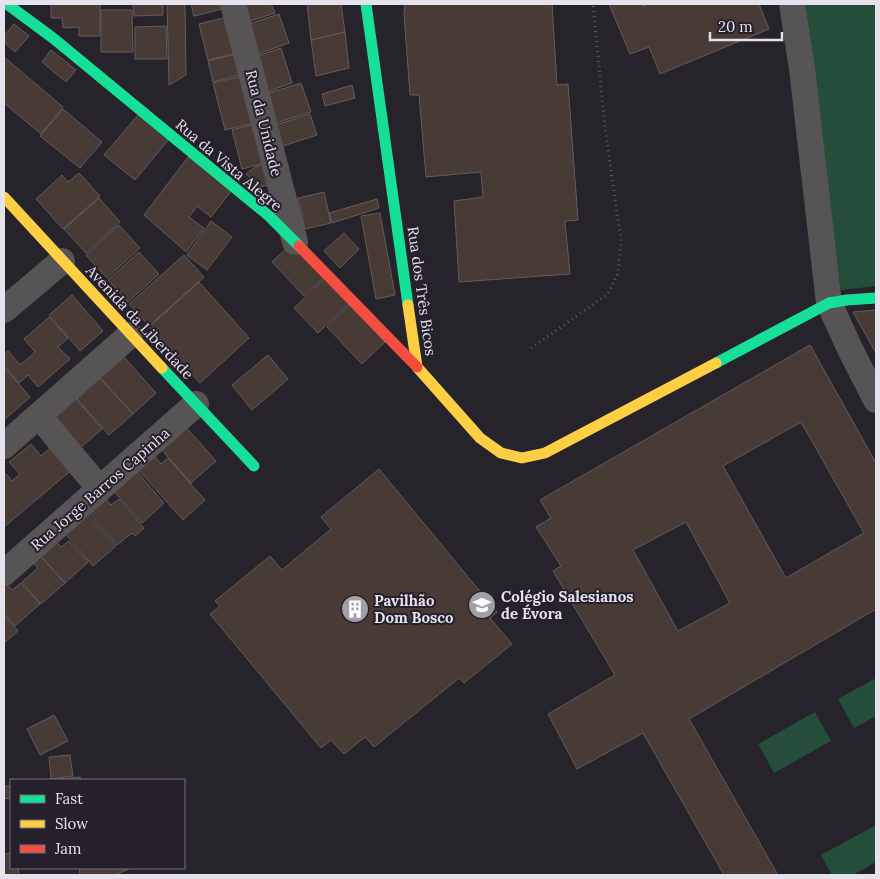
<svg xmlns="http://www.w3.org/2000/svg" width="880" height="879" viewBox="0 0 880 879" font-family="Lora,serif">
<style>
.green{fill:#244e3a}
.building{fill:#483a34;stroke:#615d5e;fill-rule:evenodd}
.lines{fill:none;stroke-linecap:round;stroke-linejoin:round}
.path{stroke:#5d5a5c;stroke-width:3;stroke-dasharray:1 4;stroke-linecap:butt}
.street{stroke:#565454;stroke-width:26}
.fast{stroke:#16e098;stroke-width:11}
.slow{stroke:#ffcf43;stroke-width:11}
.jam{stroke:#f24e42;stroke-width:11}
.labels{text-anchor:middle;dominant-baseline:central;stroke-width:4;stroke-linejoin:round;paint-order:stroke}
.street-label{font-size:15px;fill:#e6e2eb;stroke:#26202d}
.poi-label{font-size:15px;font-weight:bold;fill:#e6e2eb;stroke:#26202d;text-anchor:start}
</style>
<rect width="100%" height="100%" fill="#26232a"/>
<path class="green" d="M 801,4 L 876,4 L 876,286 L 841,290 Z
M 876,678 L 876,716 L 854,728 L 838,699 Z
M 815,712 L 831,741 L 774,773 L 758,744 Z
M 876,825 L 876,862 L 853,875 L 832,875 L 821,855 Z"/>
<path class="building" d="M 51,4 L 100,4 L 100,36 L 79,36 L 79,27 L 63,28 L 62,18 L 51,18 Z
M 133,4 L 163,4 L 163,15 L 134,16 Z
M 167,4 L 185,4 L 186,75 L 169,85 Z
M 191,4 L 225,4 L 226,8 L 194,16 Z
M 241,4 L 271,4 L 275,13 L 247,22 Z
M 307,4 L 341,4 L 345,32 L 311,40 Z
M 405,4 L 552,4 L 557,85 L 568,84 L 578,220 L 565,221 L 570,274 L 459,282 L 454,201 L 483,197 L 481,172 L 426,177 L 419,95 L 410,95 L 404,14 Z
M 609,4 L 642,4 L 643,6 L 649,4 L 759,4 L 769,29 L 660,74 L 649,47 L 630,54 Z
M 101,10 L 132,10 L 133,52 L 101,52 Z
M 279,14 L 289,43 L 255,55 L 246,25 Z
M 231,16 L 240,52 L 208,60 L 199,24 Z
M 14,24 L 29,36 L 15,52 L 4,42 L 4,36 Z
M 166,26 L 167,59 L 135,59 L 135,27 Z
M 345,32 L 349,68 L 316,76 L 311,40 Z
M 281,48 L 292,83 L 267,92 L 255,57 Z
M 51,50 L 76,70 L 66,82 L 42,62 Z
M 240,53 L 246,73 L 213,82 L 208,61 Z
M 4,57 L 63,107 L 41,134 L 4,103 Z
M 247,75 L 259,122 L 225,130 L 213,83 Z
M 301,83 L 311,112 L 276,123 L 266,94 Z
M 352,85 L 355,98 L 325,106 L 322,94 Z
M 63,109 L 102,142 L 80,168 L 40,136 Z
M 139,114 L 169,139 L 135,180 L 104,155 Z
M 310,114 L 317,135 L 283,146 L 276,125 Z
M 260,123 L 269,162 L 242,169 L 232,130 Z
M 188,157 L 232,190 L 211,217 L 197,206 L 189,217 L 204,228 L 186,252 L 144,215 Z
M 271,163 L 276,183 L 260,187 L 246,174 L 255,167 Z
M 79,173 L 100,196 L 63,229 L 36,199 L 62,175 L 68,182 Z
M 324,192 L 331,223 L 305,229 L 298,198 Z
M 99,198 L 120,222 L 86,253 L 64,229 Z
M 377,199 L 379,208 L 332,223 L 329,213 Z
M 380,213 L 395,295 L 376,299 L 361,216 Z
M 211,221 L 232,237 L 207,270 L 187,255 Z
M 119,225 L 140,248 L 107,278 L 86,255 Z
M 344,233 L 359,249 L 340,268 L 324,251 Z
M 292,243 L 324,277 L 304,296 L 272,262 Z
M 139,252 L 159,274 L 128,302 L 108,280 Z
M 184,255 L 204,277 L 149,326 L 129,304 Z
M 325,278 L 349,304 L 318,333 L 294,308 Z
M 199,282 L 249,338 L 200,383 L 149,327 Z
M 72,295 L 103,331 L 80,351 L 49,315 Z
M 350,305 L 385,342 L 362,364 L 327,327 Z
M 876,310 L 876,353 L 853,312 Z
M 49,317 L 68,338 L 58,347 L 70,359 L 38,387 L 28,375 L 19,383 L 4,365 L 4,355 L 8,351 L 20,365 L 35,352 L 24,339 Z
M 810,345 L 876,463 L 876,609 L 689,719 L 778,875 L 724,875 L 643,733 L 577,769 L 548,714 L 615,675 L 553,571 L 561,566 L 536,527 L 551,518 L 540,500 ZM 801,422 L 864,533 L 786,578 L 723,466 ZM 686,522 L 730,603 L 678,631 L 633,550 Z
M 268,355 L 288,379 L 252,410 L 232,385 Z
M 124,357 L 156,393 L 133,414 L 100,378 Z
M 4,367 L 30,397 L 4,420 Z
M 100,378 L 133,414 L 109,435 L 77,399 Z
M 76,399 L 102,429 L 79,449 L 53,419 Z
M 185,426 L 216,461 L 191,483 L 160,448 Z
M 31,444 L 41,456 L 54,445 L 74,468 L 4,527 L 4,472 L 12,481 L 20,474 L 9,462 Z
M 152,453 L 161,464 L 168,458 L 205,500 L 183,520 L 136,467 Z
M 134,468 L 164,503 L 142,523 L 111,488 Z
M 379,469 L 497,612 L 490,618 L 512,644 L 464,683 L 459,678 L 374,747 L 365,737 L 344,754 L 331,740 L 321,748 L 210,614 L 220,606 L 215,601 L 270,556 L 282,570 L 331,529 L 321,517 Z
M 102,495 L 111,505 L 119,499 L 144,528 L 135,536 L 132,533 L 117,545 L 86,510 Z
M 85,512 L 116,546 L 93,566 L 63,531 Z
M 53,538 L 61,547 L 69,541 L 88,562 L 65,583 L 37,552 Z
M 37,552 L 65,583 L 41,604 L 22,582 L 38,568 L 29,558 Z
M 4,581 L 12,590 L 21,583 L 40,604 L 15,626 L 4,613 Z
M 4,615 L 18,631 L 4,643 Z
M 54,715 L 68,741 L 40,755 L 27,729 Z
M 70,755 L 73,776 L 51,779 L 49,757 Z
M 80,777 L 81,780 L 51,780 Z
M 4,786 L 11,786 L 11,798 L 4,799 Z
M 11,853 L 11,868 L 18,868 L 19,875 L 4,875 L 4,854 Z
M 79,868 L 131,868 L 117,874 L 108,875 L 80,875 Z"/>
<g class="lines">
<path class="path" d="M 531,348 L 608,294 L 618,273 L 621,241 L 605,128 L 593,4"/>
<path class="street" d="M 233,4 L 295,242
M 792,4 L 802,69 L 829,303 L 850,349 L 876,400
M 4,310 L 62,261
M 39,416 L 100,489
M 4,446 L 130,335
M 4,573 L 196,404"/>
<path class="fast" d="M 7,4 L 53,38 L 269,216 L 299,246
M 366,4 L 408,305
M 716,363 L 829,303 L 847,300 L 876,298
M 162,368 L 254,466"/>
<path class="slow" d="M 4,197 L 162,368
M 408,305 L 417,367 L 480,438 L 501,453 L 522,458 L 545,453 L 716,363"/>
<path class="jam" d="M 299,246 L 417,367"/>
</g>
<defs>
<g id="school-disc" transform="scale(1.4375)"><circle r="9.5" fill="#a39fa7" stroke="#26202d"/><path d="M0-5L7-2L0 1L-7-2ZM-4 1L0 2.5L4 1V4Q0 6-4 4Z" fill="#fff"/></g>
<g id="building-disc" transform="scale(1.4375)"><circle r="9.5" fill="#a39fa7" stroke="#26202d"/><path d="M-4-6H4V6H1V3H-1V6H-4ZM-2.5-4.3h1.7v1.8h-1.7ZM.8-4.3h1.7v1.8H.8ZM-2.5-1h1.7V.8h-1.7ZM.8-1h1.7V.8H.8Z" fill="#fff"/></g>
</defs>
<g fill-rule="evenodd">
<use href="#school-disc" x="482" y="605"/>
<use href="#building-disc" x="355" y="609"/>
</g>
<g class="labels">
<g class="street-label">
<text transform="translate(264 123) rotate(76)">Rua da Unidade</text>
<text transform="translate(229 165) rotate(40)">Rua da Vista Alegre</text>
<text transform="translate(422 291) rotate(82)">Rua dos Três Bicos</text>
<text transform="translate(140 322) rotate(47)">Avenida da Liberdade</text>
<text transform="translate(100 489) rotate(-41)">Rua Jorge Barros Capinha</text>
</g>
<g class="poi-label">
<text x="501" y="596">Colégio Salesianos<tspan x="501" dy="17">de Évora</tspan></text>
<text x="374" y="600">Pavilhão<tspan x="374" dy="17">Dom Bosco</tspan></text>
</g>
</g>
<rect width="880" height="879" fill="none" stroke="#e6e2eb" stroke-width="10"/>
<rect x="10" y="779" width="175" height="90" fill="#26202d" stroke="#736e79"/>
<rect x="20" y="795" width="25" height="8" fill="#16e098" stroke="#736e79"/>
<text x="55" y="804" font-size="15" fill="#e6e2eb">Fast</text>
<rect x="20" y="820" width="25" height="8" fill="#ffcf43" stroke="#736e79"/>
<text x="55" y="829" font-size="15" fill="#e6e2eb">Slow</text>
<rect x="20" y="845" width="25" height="8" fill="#f24e42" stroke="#736e79"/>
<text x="55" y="854" font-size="15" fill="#e6e2eb">Jam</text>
<path d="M710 32v8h72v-8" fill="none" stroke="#e6e2eb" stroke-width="2.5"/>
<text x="718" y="32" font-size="15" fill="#e6e2eb" stroke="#26202d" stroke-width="4" paint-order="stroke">20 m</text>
</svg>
